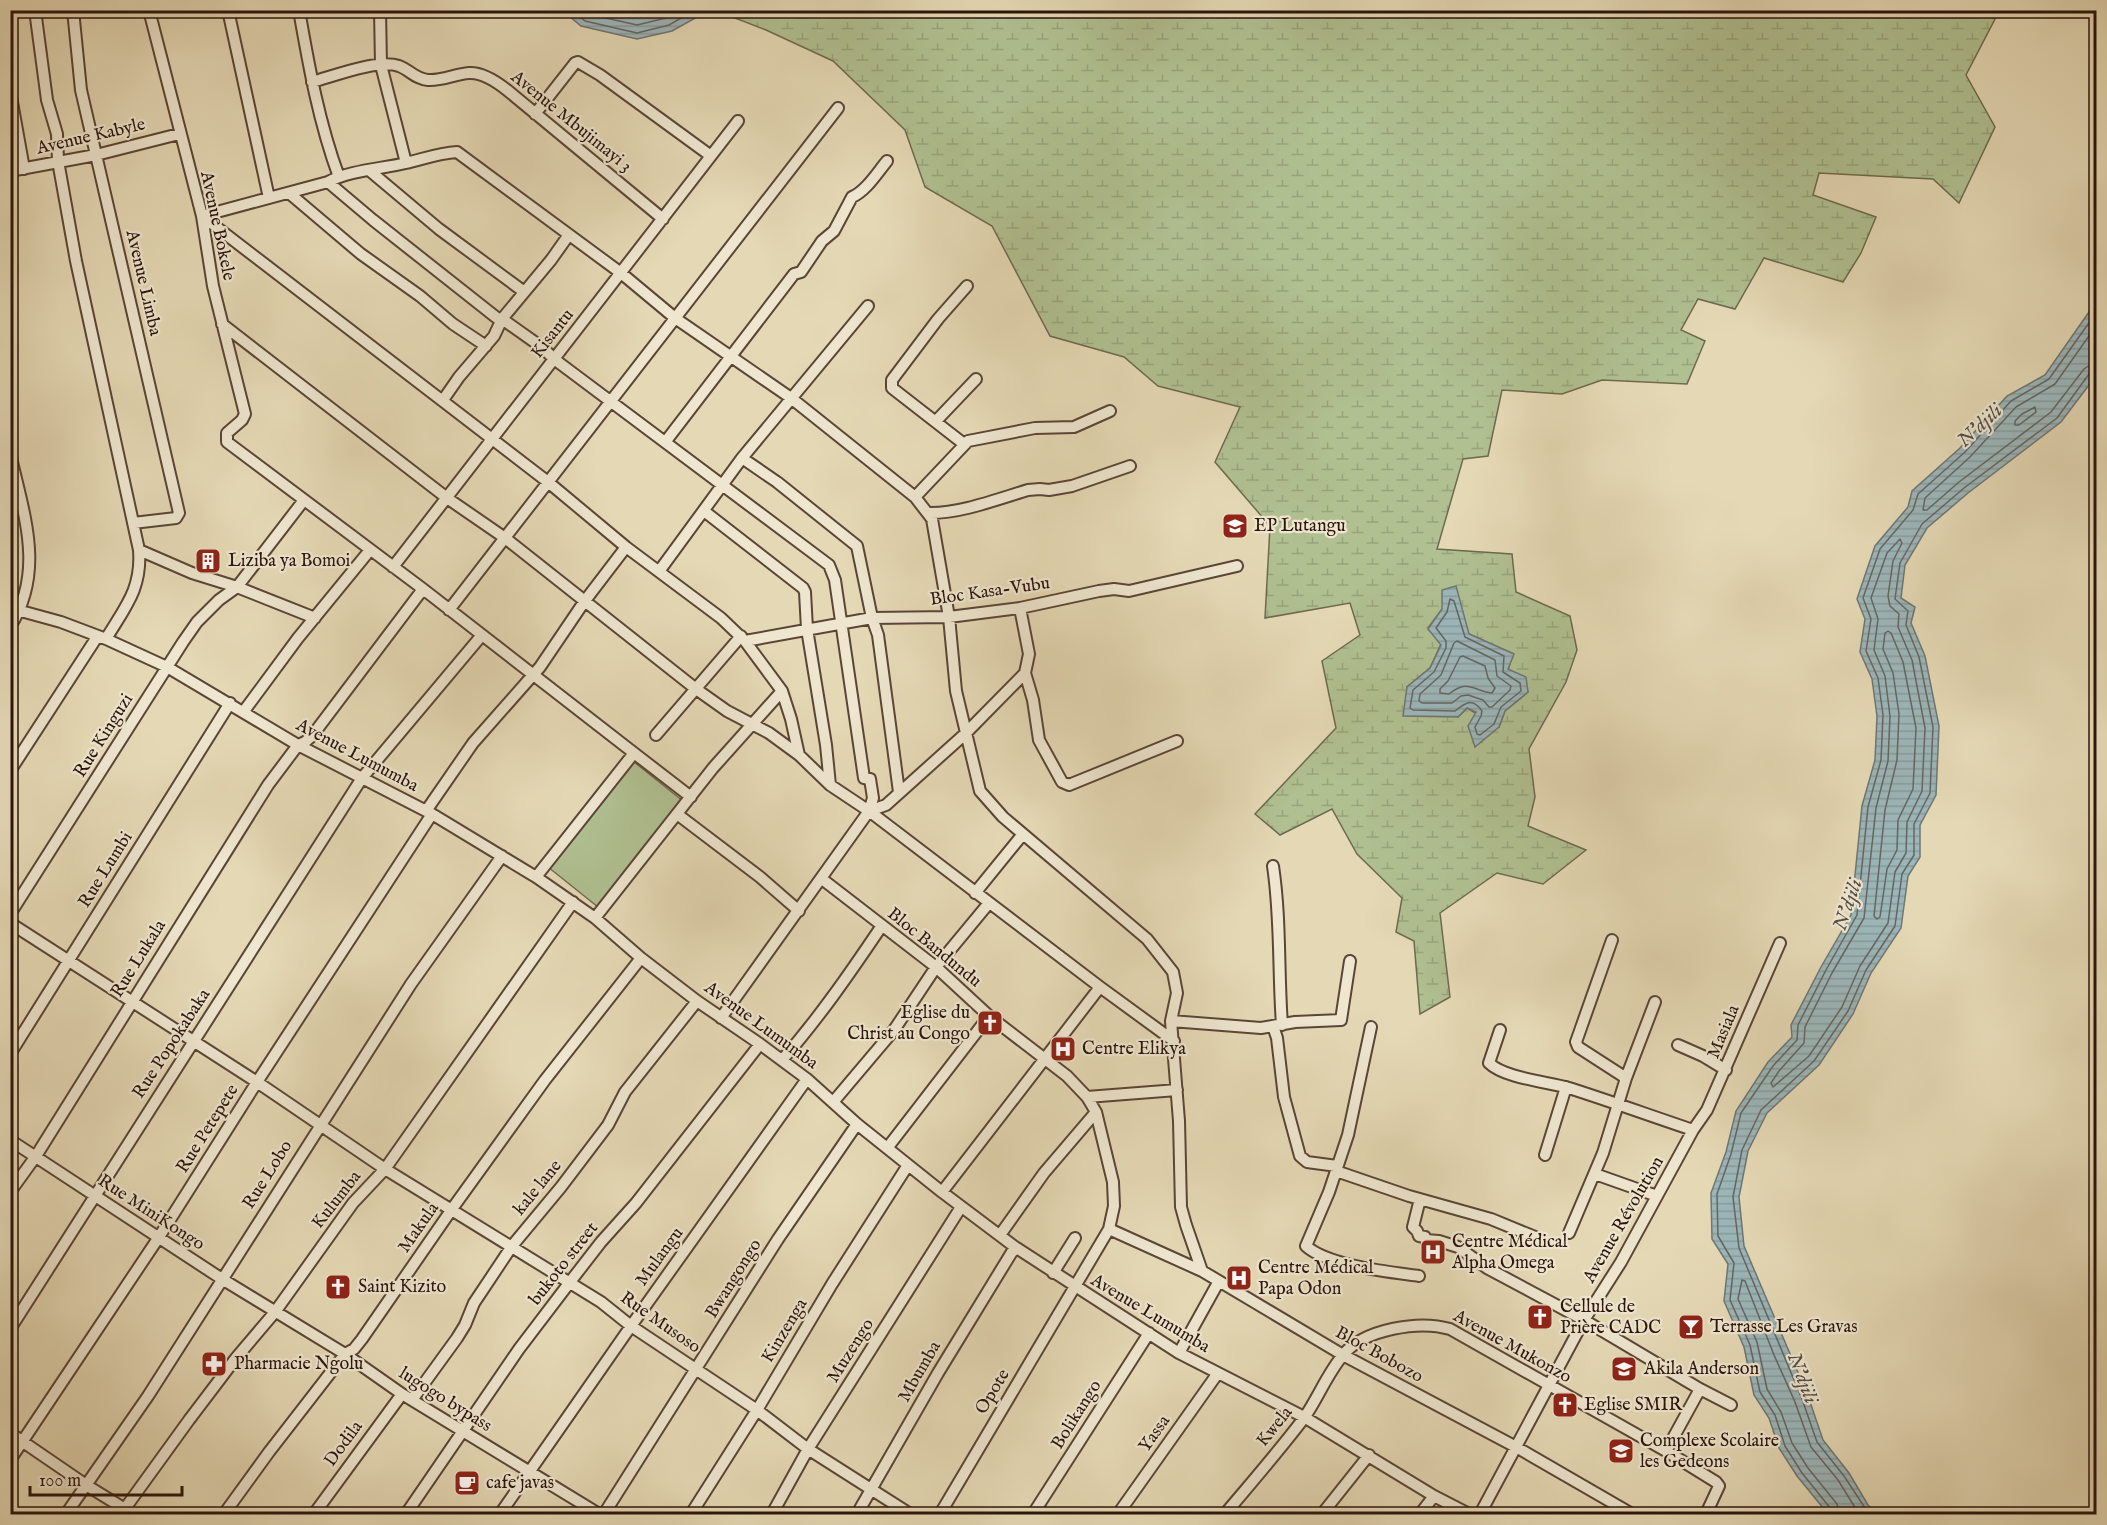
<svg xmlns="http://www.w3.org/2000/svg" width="2107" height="1525" viewBox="0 0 2107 1525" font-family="'IM FELL English',serif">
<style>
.wetland{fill:url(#wetland-marsh);stroke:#6e6a4e;stroke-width:1.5;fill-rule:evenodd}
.garden{fill:#b0c091;stroke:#6e6a4e;stroke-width:1.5}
.water{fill:url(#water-rules);stroke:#6f7674;stroke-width:1.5}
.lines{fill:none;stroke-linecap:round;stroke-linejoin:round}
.shore{stroke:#646663;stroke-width:1.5}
.minor-casing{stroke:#5a4536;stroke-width:14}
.minor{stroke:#eee6cf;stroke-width:10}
.labels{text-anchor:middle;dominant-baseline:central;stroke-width:4.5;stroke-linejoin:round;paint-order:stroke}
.street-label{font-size:18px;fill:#2b140c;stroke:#eee6cf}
.poi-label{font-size:18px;fill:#2b140c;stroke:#eee6cf;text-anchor:start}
.water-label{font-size:20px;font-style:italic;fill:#534d49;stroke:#eee6cf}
</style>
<defs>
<pattern id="wetland-marsh" width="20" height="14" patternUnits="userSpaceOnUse" patternTransform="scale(1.5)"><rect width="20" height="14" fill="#b0c091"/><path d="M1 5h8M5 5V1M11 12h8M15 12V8" fill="none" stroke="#98a47c"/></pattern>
<pattern id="water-rules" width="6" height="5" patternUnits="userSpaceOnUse" patternTransform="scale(1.5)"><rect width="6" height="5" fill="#9cb7ba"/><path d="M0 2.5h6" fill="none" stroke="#879c9f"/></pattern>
</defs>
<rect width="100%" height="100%" fill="#e5d9b5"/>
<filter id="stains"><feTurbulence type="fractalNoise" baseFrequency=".00333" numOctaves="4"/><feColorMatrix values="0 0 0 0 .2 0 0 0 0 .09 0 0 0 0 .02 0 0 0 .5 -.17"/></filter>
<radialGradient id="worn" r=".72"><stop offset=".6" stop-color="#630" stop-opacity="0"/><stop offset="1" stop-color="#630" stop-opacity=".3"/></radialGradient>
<path class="wetland" d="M 717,11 L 1982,11 L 1995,19 L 1966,75 L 1995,127 L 1959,203 L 1933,179 L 1819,173 L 1813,195 L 1876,217 L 1861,253 L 1843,282 L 1764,258 L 1735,309 L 1698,299 L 1681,330 L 1705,341 L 1687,384 L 1602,380 L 1562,394 L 1502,390 L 1488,456 L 1463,459 L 1437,549 L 1512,554 L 1516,592 L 1570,616 L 1577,650 L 1566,682 L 1529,749 L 1535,797 L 1528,826 L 1586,850 L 1543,884 L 1497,873 L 1440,913 L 1450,997 L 1420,1014 L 1414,941 L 1396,932 L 1402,898 L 1357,854 L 1332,809 L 1280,835 L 1255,814 L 1336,728 L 1322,661 L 1360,635 L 1350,603 L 1265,618 L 1270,526 L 1215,462 L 1240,407 L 1158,386 L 1124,357 L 1050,336 L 992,226 L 925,187 L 905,130 L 833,61 L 766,30 ZM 1442,609 L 1469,634 L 1513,654 L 1508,670 L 1528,692 L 1505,711 L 1499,727 L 1467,708 L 1458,717 L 1407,687 L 1430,668 L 1441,644 L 1428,628 Z"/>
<path class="garden" d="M 633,761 L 683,801 L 598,907 L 548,867 Z"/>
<path class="water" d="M 563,11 L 708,11 L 672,31 L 637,39 L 581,26 Z
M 2096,302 L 2096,373 L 2092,381 L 2061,422 L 1968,493 L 1927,528 L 1905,565 L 1901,598 L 1915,607 L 1911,623 L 1925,656 L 1939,726 L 1936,795 L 1920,825 L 1920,857 L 1908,876 L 1901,928 L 1871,973 L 1853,1014 L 1819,1065 L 1767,1113 L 1748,1151 L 1739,1197 L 1744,1246 L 1808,1396 L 1823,1440 L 1849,1473 L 1868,1505 L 1878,1514 L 1828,1514 L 1797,1476 L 1779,1448 L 1769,1418 L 1754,1395 L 1744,1347 L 1724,1301 L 1728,1264 L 1712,1239 L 1711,1193 L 1726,1152 L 1736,1111 L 1768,1062 L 1792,1037 L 1791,1025 L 1821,967 L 1851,915 L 1862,806 L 1875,760 L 1877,716 L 1872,679 L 1860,652 L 1865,619 L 1857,599 L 1875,546 L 1908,507 L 1912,491 L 1960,448 L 2007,396 L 2045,375 Z
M 1456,586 L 1469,634 L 1514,654 L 1508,669 L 1526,677 L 1528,692 L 1505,711 L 1499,727 L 1475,747 L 1468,726 L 1476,712 L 1467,708 L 1458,717 L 1403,716 L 1407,687 L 1430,668 L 1441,645 L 1428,629 L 1442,609 L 1442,590 Z"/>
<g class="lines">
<path class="shore" d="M 572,10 L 585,21 L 637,33 L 669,25 L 695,10
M 584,10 L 588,14 L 637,25 L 666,18 L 680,10
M 2096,326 L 2055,384 L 2016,407 L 1970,457 L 1925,498 L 1923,510 L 1927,510 L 1959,482 L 2051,412 L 2084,369 L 2090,365 L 2096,364
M 2035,407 L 2036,412 L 2019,425 L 2015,425 L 2015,421 L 2022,414 Z
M 1900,539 L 1902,543 L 1893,561 L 1888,596 L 1890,606 L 1899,614 L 1898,627 L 1912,660 L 1925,728 L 1922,791 L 1907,822 L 1906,853 L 1895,872 L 1888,923 L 1860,966 L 1842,1007 L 1809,1056 L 1773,1087 L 1771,1083 L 1779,1071 L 1804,1043 L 1805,1027 L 1832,973 L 1864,918 L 1876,808 L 1888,761 L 1890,716 L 1885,676 L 1874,650 L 1878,619 L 1871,598 L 1887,553 Z
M 1450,599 L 1454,601 L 1465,637 L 1504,656 L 1503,672 L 1520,683 L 1521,691 L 1501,707 L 1494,724 L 1480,735 L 1477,734 L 1475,727 L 1481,716 L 1482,711 C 1472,697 1465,703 1455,711 L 1413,710 L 1410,708 L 1413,690 L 1434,672 L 1446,648 L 1446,641 L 1436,628 L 1447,612 Z
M 1888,631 L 1891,633 L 1903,662 L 1916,728 L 1913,789 L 1898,820 L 1897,850 L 1887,869 L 1880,917 L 1877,919 L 1874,916 L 1885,810 L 1897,760 L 1899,714 L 1893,673 L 1883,649 L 1885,633 Z
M 1457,641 L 1495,660 L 1497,676 L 1511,686 L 1510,690 L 1492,707 L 1489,707 L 1483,700 L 1468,695 L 1461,696 L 1452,703 L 1422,703 L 1419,701 L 1420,694 L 1441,675 L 1454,643 Z
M 1463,656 L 1485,666 L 1488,678 L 1495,688 L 1492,693 C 1473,691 1468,678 1449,694 L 1440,693 L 1440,689 L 1448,681 L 1460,657 Z
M 1832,1514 L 1831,1509 L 1802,1473 L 1785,1446 L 1775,1415 L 1760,1392 L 1750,1345 L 1730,1300 L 1734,1263 L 1718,1236 L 1717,1194 L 1731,1154 L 1741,1113 L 1773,1066 L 1797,1040 L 1798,1025 L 1826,970 L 1857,915 L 1868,807 L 1881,760 L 1883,715 L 1878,678 L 1866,651 L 1871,619 L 1863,598 L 1880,549 L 1913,510 L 1918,494 L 1965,452 L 2011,401 L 2049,379 L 2096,313
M 1840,1514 L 1837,1504 L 1808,1468 L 1792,1443 L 1781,1412 L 1767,1389 L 1757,1342 L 1738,1299 L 1742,1280 L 1745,1281 L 1774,1355 L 1795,1402 L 1811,1447 L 1838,1480 L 1859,1514
M 1869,1514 L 1844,1476 L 1817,1442 L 1802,1399 L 1739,1248 L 1733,1197 L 1742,1150 L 1761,1110 L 1814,1061 L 1848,1011 L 1866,970 L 1895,926 L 1902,874 L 1914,855 L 1914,824 L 1930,793 L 1933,727 L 1919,657 L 1906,625 L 1908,611 L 1895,599 L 1900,563 L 1922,524 L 1964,488 L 2057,418 L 2089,374 L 2096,372"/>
<g class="minor-casing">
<path id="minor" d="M 35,10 L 47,100 L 57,134 L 58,161 L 76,261 L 139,550 C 142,589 125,607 106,639
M 73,10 L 81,90 L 179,513 L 176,518 L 133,523
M 149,10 L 202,216 L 213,286 L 245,414 L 242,420 L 227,433 L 227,442 L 423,589 L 634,753
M 228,10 L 269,198
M 299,10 C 309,67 319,123 339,177
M 380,10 L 381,65 L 406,163
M 312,82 C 334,76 377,59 399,66 C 410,70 415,79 428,80 C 442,81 455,74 469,73 C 483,72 497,82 507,90 L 663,219
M 10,91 L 24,169
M 535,114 L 575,63 L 578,62 L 600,75 L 711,156
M 10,171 L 96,155 L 179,134
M 370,171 L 439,229 L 523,291
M 328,182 L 373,220 L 497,318 L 502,319 L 543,348 L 554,359 L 829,565 L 835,580 L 864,778 L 870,779 L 873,798 L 869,811 L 721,1018
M 289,193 L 361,254 L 420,296 L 453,324 L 486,346
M 202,216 L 328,182 C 351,170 381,169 406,163 C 423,159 439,153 457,152 L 621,273 L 675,318 L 791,398 L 915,497 L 932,519 L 949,617 L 956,691 L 980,791 L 1003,817 L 1147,939 L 1173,972 L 1177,993 L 1171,1021 L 1179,1121 L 1181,1207 L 1186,1225 L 1202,1271
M 202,216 L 548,482 L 626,547 L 721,618 L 745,641 L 782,691 L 791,719 L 799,755
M 222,324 L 447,498 L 505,538 L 696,689 L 727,711 L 769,733 L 799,755 L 830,785 L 869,811 L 1100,987 L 1174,1041
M 443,400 L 459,377 L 494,336 L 502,319 L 551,260 L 568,236
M 936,421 L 976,379
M 666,441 L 794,274 L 801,272 L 822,241 L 834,231 L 852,197 C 866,191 877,173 887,161
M 964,444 L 892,388 L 892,380 L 938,319 L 967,286
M 10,453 C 23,513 46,570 10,627
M 742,458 L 777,482 L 857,546 L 872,618 L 878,635 L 899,792
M 915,497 L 968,441 L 1035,428 L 1074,427 L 1110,411
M 704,511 L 803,588 L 805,592 L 807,629 L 826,745 L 830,785
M 928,513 C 959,514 998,499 1028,490 L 1040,489 L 1049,490 L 1072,486 L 1130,466
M 139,550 L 192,573 L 237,587 L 315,618
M 393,567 L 738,121
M 660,570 L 742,458 L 868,306
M 10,608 L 61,622 L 106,639 L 167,667 L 298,745 L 432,814 L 536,877 L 595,918 L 641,958 L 697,1001 L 760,1044 L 807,1079 L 857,1124 L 942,1192 L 1015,1247 L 1179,1353 L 1304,1417 L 1434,1496 L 1469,1514
M 449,610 L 838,108
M 745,641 L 872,618 L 949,617 L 1020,608 L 1099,591 L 1114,589 L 1129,591 L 1237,566
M 1025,673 L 1033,700 L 1039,740 L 1062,782 L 1069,785 L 1177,741
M 244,711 L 298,638 L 370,550
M 656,735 L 741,636
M 10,771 L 97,637
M 426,811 L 473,743 L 540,667 L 584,602 L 626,547
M 869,811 L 886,805 L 965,734 L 1025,673 L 1029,654 L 1020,608
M 677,814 L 760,877 L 799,911
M 1273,866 C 1281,919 1278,971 1282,1025
M 536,877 L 634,753 L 691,797
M 822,879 L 936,967 L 989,1016 L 1067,1076 L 1087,1097 L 1096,1112 L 1113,1182 L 1114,1206 L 1109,1229 L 940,1514
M 975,893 L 1023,834
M 10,914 L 183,642 L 197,622 L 219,600 L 237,587 L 304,500
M 595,918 L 713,768 L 782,691
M 10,923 L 257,1082 L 385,1169 L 601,1302 L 631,1326 L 757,1410 L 808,1449 L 910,1514
M 1612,940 L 1576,1042 L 1578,1047 L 1626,1078
M 1171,1021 L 1261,1028 L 1295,1022 L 1341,1020 L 1350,961
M 1273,1026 L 1277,1038 L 1284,1097 L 1300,1156 L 1307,1162 L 1337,1166
M 1371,1027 L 1348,1135 L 1329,1192 L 1306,1246 C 1328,1266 1390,1272 1419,1276
M 1500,1030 L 1489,1063 C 1504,1078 1548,1082 1569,1088 C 1610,1101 1651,1116 1693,1130
M 1678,1045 L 1703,1056 L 1726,1070
M 10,1054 L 230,703
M 782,1060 C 819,1018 850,973 881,927
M 1087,1097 L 1177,1090
M 834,1101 L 894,1030 L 936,967 L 989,903
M 10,1140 L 222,1279 L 345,1354 L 402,1394 L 599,1514
M 888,1147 L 989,1016
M 1545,1155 L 1566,1087
M 1336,1171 L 1409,1196 L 1491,1219 L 1535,1237
M 1595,1174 L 1657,1196
M 10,1192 L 36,1156 L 268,785 L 298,745 L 305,742 L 312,736 L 423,589
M 942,1192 L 1100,987
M 1420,1199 L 1413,1227 L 1417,1231 L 1419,1236 L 1425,1237 L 1426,1240 L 1439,1241 L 1458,1247 L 1487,1268 L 1584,1320 L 1700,1389 L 1731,1405
M 1109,1229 L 1202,1271 L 1343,1355 L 1516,1447 L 1632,1514
M 1569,1233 L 1603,1153 L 1626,1078 L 1655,1002
M 1000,1235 L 1044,1173 L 1096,1112
M 1053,1273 L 1075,1238
M 10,1329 L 362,778 L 482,635
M 1179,1353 L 1219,1281
M 412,1400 L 457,1338 L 465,1325 L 474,1303 L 512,1246 L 561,1187 L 608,1125 L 625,1092 L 697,1001
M 10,1433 L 86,1485 L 133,1514
M 1666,1451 L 1700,1389
M 10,1460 L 159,1237 L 257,1082 L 432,814
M 66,1514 L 148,1396 L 411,984 L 502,856
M 121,1514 L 189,1420 L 236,1358 L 275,1312 L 353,1203 L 385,1169 L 573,902
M 224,1514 L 269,1452 L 345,1354 L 354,1349 L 362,1339 L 452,1209 L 545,1080 L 641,958
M 314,1514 L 402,1394
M 406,1514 L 519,1349 L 570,1282 L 601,1242 L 636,1203 L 760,1044
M 500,1514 L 631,1326 L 807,1079
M 604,1514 L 778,1239 L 857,1124
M 691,1514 L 757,1410 L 832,1284 L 908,1165
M 772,1514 L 808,1449 L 961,1207
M 857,1514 L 938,1373 L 1015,1247
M 1033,1514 L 1149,1333
M 1118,1514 L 1218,1373
M 1225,1514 C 1251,1483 1279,1451 1304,1418 C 1318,1398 1327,1374 1343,1355 C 1364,1329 1419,1320 1450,1329 L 1666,1451 L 1716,1482 L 1719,1486 L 1706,1514
M 1322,1514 L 1369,1455
M 1420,1514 L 1434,1496
M 1480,1514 L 1584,1320 L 1621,1262 L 1693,1130 L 1707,1110 L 1780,943"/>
</g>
<use href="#minor" class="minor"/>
</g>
<defs>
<g id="school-square" transform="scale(1.35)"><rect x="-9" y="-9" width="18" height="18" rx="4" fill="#8f2418" stroke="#eee6cf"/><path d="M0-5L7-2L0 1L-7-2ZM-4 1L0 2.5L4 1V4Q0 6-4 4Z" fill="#fff"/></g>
<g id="building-square" transform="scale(1.35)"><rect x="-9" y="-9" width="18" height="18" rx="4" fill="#8f2418" stroke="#eee6cf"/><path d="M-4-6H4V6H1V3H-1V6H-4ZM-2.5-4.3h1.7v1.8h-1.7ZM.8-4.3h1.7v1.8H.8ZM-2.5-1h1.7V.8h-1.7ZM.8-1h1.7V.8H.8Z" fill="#fff"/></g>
<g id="church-square" transform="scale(1.35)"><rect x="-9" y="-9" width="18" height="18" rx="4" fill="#8f2418" stroke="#eee6cf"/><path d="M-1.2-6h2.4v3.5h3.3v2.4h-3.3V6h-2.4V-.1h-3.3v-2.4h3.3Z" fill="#fff"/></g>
<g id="hospital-square" transform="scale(1.35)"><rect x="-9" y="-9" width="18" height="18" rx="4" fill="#8f2418" stroke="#eee6cf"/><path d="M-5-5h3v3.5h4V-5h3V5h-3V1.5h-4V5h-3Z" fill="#fff"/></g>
<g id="bar-square" transform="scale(1.35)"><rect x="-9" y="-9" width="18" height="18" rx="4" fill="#8f2418" stroke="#eee6cf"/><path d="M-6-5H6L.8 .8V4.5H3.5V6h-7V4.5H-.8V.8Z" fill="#fff"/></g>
<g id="pharmacy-square" transform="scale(1.35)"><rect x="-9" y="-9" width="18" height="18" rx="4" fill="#8f2418" stroke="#eee6cf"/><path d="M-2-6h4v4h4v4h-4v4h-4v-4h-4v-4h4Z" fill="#fff"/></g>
<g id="cafe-square" transform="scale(1.35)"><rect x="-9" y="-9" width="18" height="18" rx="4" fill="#8f2418" stroke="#eee6cf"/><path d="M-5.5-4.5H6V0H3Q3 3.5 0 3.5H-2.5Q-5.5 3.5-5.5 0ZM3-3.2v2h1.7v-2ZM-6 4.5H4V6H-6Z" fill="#fff"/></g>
</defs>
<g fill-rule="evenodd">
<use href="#school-square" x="1235" y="526"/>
<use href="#building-square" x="208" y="561"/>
<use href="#church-square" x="990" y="1023"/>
<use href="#hospital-square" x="1063" y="1049"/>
<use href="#hospital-square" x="1433" y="1252"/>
<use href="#hospital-square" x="1239" y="1278"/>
<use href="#church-square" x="338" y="1287"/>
<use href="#church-square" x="1540" y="1317"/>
<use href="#bar-square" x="1691" y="1327"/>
<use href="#pharmacy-square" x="214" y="1364"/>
<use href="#school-square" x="1624" y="1369"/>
<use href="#church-square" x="1565" y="1405"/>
<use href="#school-square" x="1621" y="1451"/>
<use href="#cafe-square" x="467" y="1483"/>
</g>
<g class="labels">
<g class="street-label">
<text transform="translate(571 122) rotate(39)">Avenue Mbujimayi 3</text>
<text transform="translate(91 137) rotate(-13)">Avenue Kabyle</text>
<text transform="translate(217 226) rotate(78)">Avenue Bokele</text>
<text transform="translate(143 283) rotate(77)">Avenue Limba</text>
<text transform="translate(553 334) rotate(-52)">Kisantu</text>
<text transform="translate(990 592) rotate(-8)">Bloc Kasa-Vubu</text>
<text transform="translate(104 736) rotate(-58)">Rue Kinguzi</text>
<text transform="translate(357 756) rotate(28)">Avenue Lumumba</text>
<text transform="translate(106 870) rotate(-58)">Rue Lumbi</text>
<text transform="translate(934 948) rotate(39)">Bloc Bandundu</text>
<text transform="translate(139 959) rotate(-58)">Rue Lukala</text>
<text transform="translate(761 1026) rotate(36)">Avenue Lumumba</text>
<text transform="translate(1724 1032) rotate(-67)">Masiala</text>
<text transform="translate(172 1044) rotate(-57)">Rue Popokabaka</text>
<text transform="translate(208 1129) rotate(-58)">Rue Petepete</text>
<text transform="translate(268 1175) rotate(-58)">Rue Lobo</text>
<text transform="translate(538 1188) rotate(-51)">kale lane</text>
<text transform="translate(337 1200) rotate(-52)">Kulumba</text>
<text transform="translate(151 1213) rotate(33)">Rue MiniKongo</text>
<text transform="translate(1624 1220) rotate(-60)">Avenue Révolution</text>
<text transform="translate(419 1228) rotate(-55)">Makula</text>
<text transform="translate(660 1257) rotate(-54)">Mulangu</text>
<text transform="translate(564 1264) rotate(-52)">bukoto street</text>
<text transform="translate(734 1279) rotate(-58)">Bwangongo</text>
<text transform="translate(1150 1314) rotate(31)">Avenue Lumumba</text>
<text transform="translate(660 1323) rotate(35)">Rue Musoso</text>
<text transform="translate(785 1331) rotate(-59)">Kinzenga</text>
<text transform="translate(1512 1347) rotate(29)">Avenue Mukonzo</text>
<text transform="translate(851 1351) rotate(-58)">Muzengo</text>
<text transform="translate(1379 1355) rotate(29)">Bloc Bobozo</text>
<text transform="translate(920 1372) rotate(-60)">Mbumba</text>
<text transform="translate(993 1392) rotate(-59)">Opote</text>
<text transform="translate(445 1400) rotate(32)">lugogo bypass</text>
<text transform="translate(1077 1415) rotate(-58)">Bolikango</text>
<text transform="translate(1275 1427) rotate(-51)">Kwela</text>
<text transform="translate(1155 1434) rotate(-55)">Yassa</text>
<text transform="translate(344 1444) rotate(-54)">Dodila</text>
</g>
<g class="poi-label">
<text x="1254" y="526">EP Lutangu</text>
<text x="228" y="561">Liziba ya Bomoi</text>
<text x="970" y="1013" text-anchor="end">Eglise du<tspan x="970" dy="21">Christ au Congo</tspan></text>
<text x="1082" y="1049">Centre Elikya</text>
<text x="1452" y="1242">Centre Médical<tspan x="1452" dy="21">Alpha Omega</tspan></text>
<text x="1258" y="1268">Centre Médical<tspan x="1258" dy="21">Papa Odon</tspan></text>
<text x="358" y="1287">Saint Kizito</text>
<text x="1560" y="1307">Cellule de<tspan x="1560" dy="21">Prière CADC</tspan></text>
<text x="1710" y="1327">Terrasse Les Gravas</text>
<text x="234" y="1364">Pharmacie Ngolu</text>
<text x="1644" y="1369">Akila Anderson</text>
<text x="1584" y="1405">Eglise SMIR</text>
<text x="1640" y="1441">Complexe Scolaire<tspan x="1640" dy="21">les Gedeons</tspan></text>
<text x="486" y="1483">cafe javas</text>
</g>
<g class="water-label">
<text transform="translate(1980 426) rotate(-43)">N'djili</text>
<text transform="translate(1848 905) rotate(-71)">N'djili</text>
<text transform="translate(1802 1378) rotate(69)">N'djili</text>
</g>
</g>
<rect width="2107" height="1525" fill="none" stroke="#e5d9b5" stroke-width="36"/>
<rect x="12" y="12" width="2083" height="1501" fill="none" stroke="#2b140c" stroke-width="3"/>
<rect x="18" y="18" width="2071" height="1489" fill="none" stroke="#2b140c" stroke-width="1.5"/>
<path d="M30 1486v9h152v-9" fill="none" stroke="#2b140c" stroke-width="3"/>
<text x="39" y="1486" font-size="18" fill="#2b140c" stroke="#eee6cf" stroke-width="4.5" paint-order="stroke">100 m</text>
<rect width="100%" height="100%" filter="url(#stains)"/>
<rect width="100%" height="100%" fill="url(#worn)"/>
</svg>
